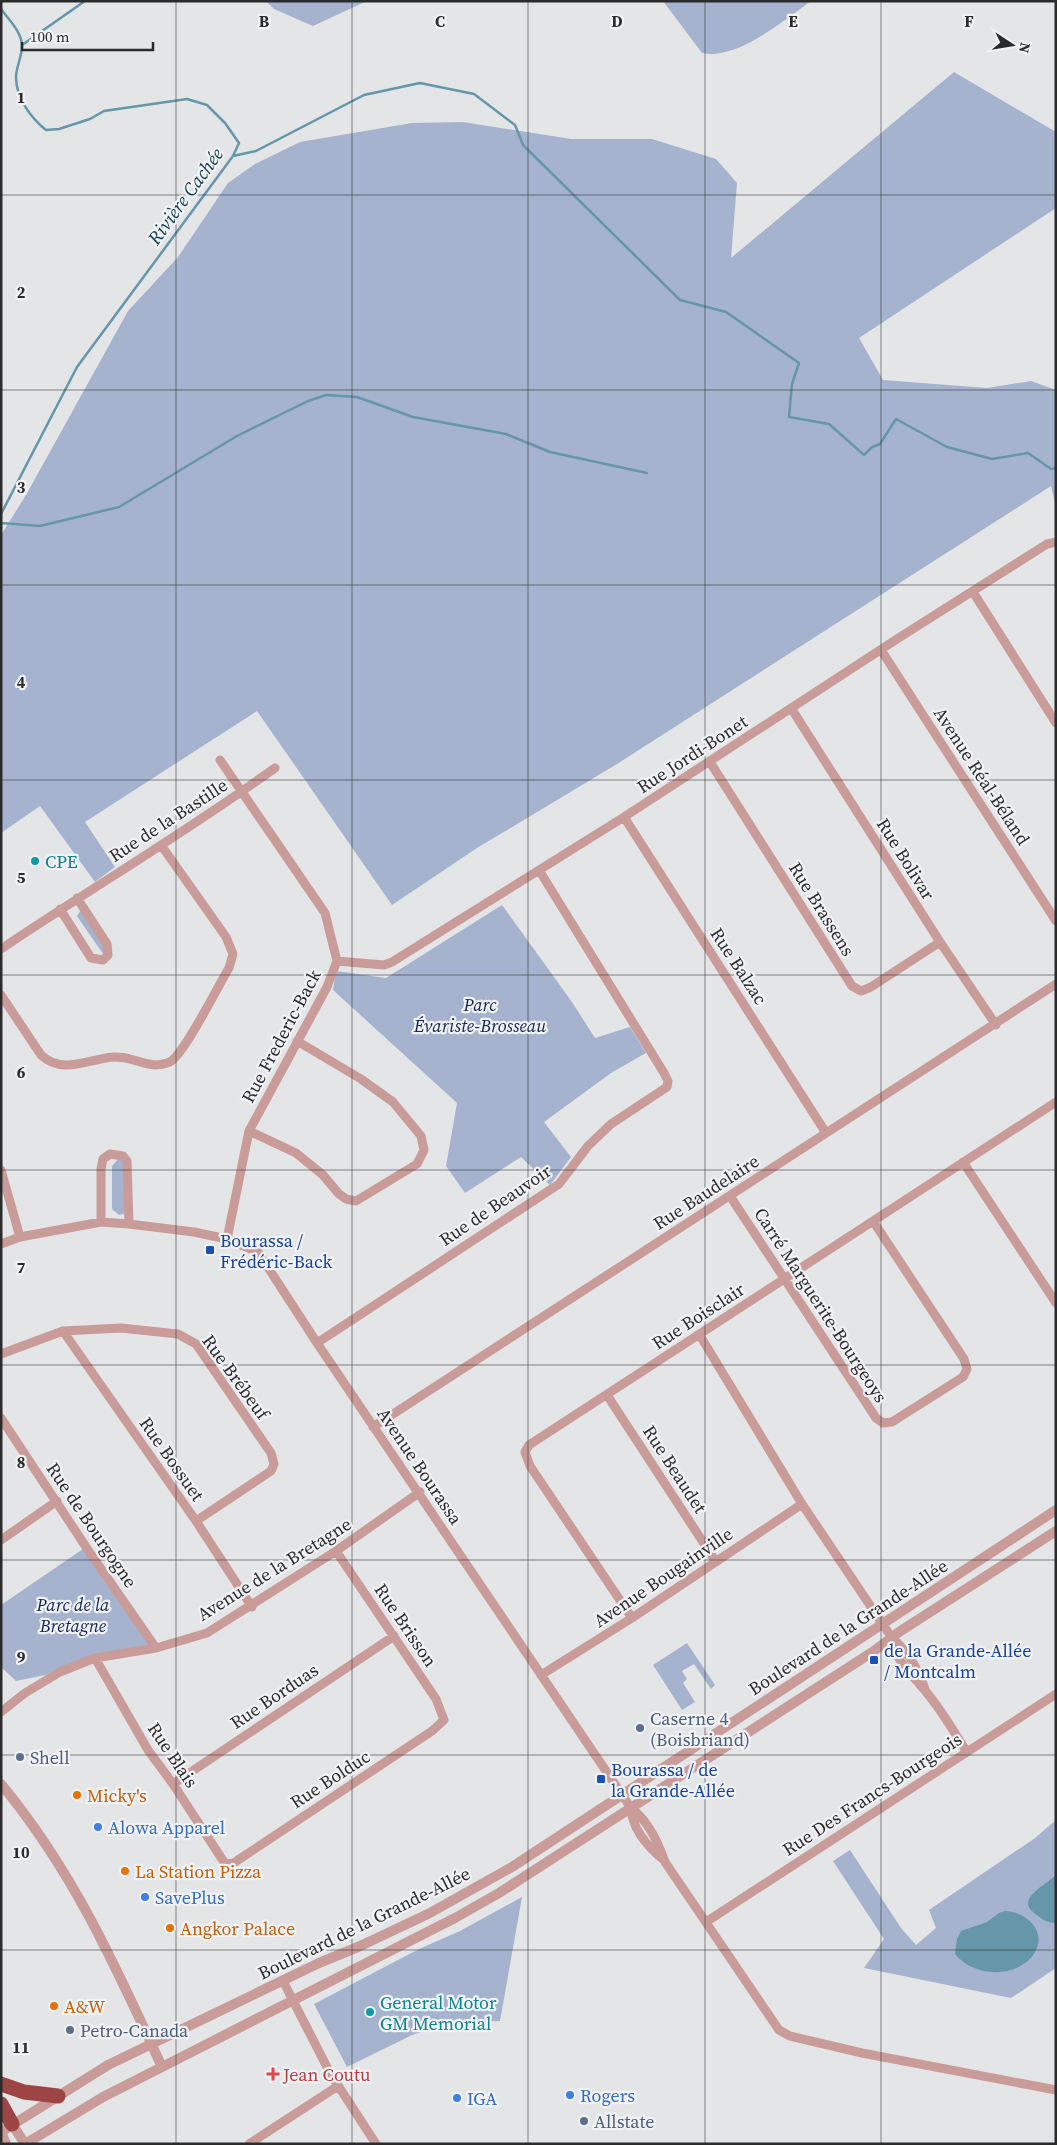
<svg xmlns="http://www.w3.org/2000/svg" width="1057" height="2145" viewBox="0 0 1057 2145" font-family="'Source Serif 4',serif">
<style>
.green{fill:#a6b3ce}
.water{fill:#6596a9}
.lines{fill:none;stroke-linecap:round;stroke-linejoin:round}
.stream{stroke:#6596a9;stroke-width:2.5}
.minor{stroke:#c99c9a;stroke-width:9}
.tertiary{stroke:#c99c9a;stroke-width:10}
.motorway{stroke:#9d4445;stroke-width:15}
.grid{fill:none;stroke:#2b2b2c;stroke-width:1;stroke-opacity:0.55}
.culture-dot{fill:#0f9aa8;stroke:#f1f2f5;stroke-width:2}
.transit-dot{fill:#1a4fb4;stroke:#f1f2f5;stroke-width:2}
.service-dot{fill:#5c6f8a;stroke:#f1f2f5;stroke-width:2}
.food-dot{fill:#e8710a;stroke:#f1f2f5;stroke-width:2}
.shop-dot{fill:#3f7fe0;stroke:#f1f2f5;stroke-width:2}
.health-dot{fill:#e0444e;stroke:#f1f2f5;stroke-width:2}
.labels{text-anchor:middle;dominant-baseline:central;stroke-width:4.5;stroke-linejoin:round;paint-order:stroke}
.street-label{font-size:18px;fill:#2b2b2c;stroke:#f1f2f5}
.culture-label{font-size:18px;fill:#0d838f;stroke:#f1f2f5;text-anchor:start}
.park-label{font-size:18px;font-style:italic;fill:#122554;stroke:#f1f2f5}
.transit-label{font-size:18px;fill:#164399;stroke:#f1f2f5;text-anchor:start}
.service-label{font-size:18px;fill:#4e5e75;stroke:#f1f2f5;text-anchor:start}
.food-label{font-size:18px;fill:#c56008;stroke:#f1f2f5;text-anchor:start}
.shop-label{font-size:18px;fill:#366cbe;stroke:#f1f2f5;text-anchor:start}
.health-label{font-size:18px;fill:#be3a42;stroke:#f1f2f5;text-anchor:start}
.water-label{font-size:19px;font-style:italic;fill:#164151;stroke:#f1f2f5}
.grid-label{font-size:16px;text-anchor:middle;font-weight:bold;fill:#2b2b2c;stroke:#f1f2f5;stroke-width:4.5;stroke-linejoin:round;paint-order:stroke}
</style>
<rect width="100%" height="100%" fill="#e4e5e7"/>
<path class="green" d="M 266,1 L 367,1 L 313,26 L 274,9 Z
M 663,1 L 811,1 C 784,20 737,61 702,53 Z
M 954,72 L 1056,132 L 1056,208 L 859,338 L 883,380 L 987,388 L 1031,381 L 1056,390 L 1056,508 L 1051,486 L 617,764 L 477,848 L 392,905 L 257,711 L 85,822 L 115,867 L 95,882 L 40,806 L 1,833 L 1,535 L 26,495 L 128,311 L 178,257 L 228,183 L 255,164 L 300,142 L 412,123 L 463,122 L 571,139 L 652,139 L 716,159 L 737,183 L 731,258 Z
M 502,905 L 572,1002 L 595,1038 L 630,1027 L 646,1053 L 611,1073 L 544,1122 L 571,1157 L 550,1185 L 521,1157 L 465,1193 L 446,1166 L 457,1103 L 333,990 L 336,971 L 386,978 Z
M 80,911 L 84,913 L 109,951 L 103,954 L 77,916 Z
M 118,1159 L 123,1160 L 127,1210 L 124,1214 L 119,1215 L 112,1209 L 112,1166 Z
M 86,1547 L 156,1648 L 95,1658 L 60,1672 L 16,1681 L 1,1667 L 1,1605 Z
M 687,1643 L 715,1685 L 711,1689 L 694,1664 L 682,1671 L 687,1679 L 683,1683 L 695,1702 L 682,1710 L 653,1665 Z
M 1056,1820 L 1056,1968 L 1011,1998 L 864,1968 L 884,1939 L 833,1861 L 850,1850 L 901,1928 L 916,1945 L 936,1928 L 929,1910 L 1035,1838 Z
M 522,1897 L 500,2021 L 448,2023 L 412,2035 L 347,2067 L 314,2004 L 419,1949 L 460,1931 Z"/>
<path class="water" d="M 1056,1875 L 1056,1923 C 1046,1923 1042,1919 1034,1913 C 1015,1899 1047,1884 1056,1875 Z
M 1005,1911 C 1024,1911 1048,1930 1035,1952 C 1019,1979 974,1978 955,1954 L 957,1939 L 961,1931 L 987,1922 L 999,1913 Z"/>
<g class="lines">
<path class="stream" d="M 1,9 C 9,20 22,32 22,46 C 22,57 16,67 16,77 C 16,98 31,118 46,130 L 59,129 L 90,119 L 104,111 L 187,99 L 207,105 L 225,123 L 239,143 L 233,156 L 77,367 L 1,514
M 22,45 L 85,1
M 233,156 L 256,151 L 364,95 L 420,83 L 474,94 L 515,125 L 523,145 L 680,300 L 726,312 L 799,363 L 792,384 L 789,417 L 829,424 L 864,455 L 872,447 L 880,444 L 896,419 L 947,447 L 992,459 L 1028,453 L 1051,469 L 1056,468
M 1,523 L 40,526 L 119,507 L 237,436 L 308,401 L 326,395 L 357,397 L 413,417 L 506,434 L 550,452 L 647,473"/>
<path class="minor" d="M 973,592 L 1056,723
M 881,650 L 1056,921
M 791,708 L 940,942 L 996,1025
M 220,760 L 325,913 L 337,961 L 327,987 L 249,1131 L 227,1239
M 710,762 L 852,986 L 861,991 L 871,987 L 940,942
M 624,817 L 826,1133
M 60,909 L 91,958 L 103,960 L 108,955 L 107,944 L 77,898
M 1,949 C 92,888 186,832 275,768
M 337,961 L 384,965 L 392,962 L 624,817 L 897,639 L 1047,544 L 1056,542
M 1,995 L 41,1055 C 60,1073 83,1062 106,1058 C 124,1054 138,1063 155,1065 C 158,1065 167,1063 170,1062 C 185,1053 218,986 229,968 L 233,954 L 226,937 L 161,845
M 249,1131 L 296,1153 L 323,1175 L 339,1194 L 346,1199 L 356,1201 L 417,1164 L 424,1150 L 421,1136 L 393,1102 L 361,1079 L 297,1041
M 963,1162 L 1056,1303
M 1,1170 L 20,1237
M 730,1196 L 876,1418 L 883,1423 L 892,1422 L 963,1377 L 967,1369 L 964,1359 L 873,1221
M 101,1222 L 101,1169 L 103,1159 L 110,1154 L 123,1156 L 127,1161 L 129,1224
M 1,1244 L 20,1237 L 101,1222 L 129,1224 L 194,1232 L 227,1239 L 258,1252 L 317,1343 L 631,1808 C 648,1820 658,1842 665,1862 L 779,2030 L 790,2036 L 862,2053 L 1056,2090
M 63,1331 L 196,1521 L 252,1607
M 699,1334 L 802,1504 L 892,1638 C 910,1653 919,1671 926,1692
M 317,1343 L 559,1184 L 588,1146 L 611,1124 L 667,1087 L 668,1081 L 664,1073 L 539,870
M 1,1354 L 63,1331 L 121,1328 L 178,1334 L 196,1344 L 271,1453 L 274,1464 L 271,1471 L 196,1521
M 607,1395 L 716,1562
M 1,1418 L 86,1547 L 156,1648
M 373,1427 L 1056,984
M 1,1540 L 57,1501
M 632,1618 L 530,1466 L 525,1452 L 529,1445 L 1056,1102
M 892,1638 C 895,1662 913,1675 927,1693 C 942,1711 954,1732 967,1752
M 95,1658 L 148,1750 L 173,1784 L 224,1862 L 232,1864 L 432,1731 L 444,1720 L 436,1699 L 336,1551
M 541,1675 L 632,1618 L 802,1504
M 1,1712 L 25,1693 L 60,1672 L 95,1658 L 156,1648 L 207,1633 L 336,1551 L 420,1492
M 173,1784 L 394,1636
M 631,1808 C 632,1830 649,1848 665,1861
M 706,1922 L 1056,1694
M 283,1981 L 330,2073 L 376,2144
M 249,2144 L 338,2086"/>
<path class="tertiary" d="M 1,1784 C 73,1871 115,1965 162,2067
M 12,2124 L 25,2144
M 1,2132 L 108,2065 L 319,1963 L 358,1947 L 428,1914 L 512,1867 L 1056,1510
M 1,2132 L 6,2144
M 25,2144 L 103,2097 L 455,1918 L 499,1893 L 874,1651 L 899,1632 L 1056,1531"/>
<path class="motorway" d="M 1,2084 L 24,2092 L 58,2096
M 1,2104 L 12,2124"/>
</g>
<path class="grid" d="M 176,1 L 176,2144M 352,1 L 352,2144M 528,1 L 528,2144M 705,1 L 705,2144M 881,1 L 881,2144M 1,195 L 1056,195M 1,390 L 1056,390M 1,585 L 1056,585M 1,780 L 1056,780M 1,975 L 1056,975M 1,1170 L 1056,1170M 1,1365 L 1056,1365M 1,1560 L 1056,1560M 1,1755 L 1056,1755M 1,1950 L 1056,1950"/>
<g class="culture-dot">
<circle cx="35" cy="861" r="5"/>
<circle cx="370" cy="2012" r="5"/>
</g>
<g class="transit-dot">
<rect x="205" y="1245" width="10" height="10" rx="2.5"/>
<rect x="869" y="1655" width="10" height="10" rx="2.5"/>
<rect x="596" y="1774" width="10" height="10" rx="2.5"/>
</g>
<g class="service-dot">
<circle cx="640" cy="1728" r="5"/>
<circle cx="20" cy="1757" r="5"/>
<circle cx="70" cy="2030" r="5"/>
<circle cx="584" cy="2121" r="5"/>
</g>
<g class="food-dot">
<circle cx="77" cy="1795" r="5"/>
<circle cx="125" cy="1871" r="5"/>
<circle cx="170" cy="1928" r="5"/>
<circle cx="54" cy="2006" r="5"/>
</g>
<g class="shop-dot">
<circle cx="98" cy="1827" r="5"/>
<circle cx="145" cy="1897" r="5"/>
<circle cx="570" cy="2095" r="5"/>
<circle cx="457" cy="2098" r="5"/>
</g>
<path class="health-dot" d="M270.5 2066.5h5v5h5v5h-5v5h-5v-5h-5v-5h5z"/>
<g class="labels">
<g class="street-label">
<text transform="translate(692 754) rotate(-33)">Rue Jordi-Bonet</text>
<text transform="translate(982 776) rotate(57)">Avenue Réal-Béland</text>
<text transform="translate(168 820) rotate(-33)">Rue de la Bastille</text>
<text transform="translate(906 859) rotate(58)">Rue Bolivar</text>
<text transform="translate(822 909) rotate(58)">Rue Brassens</text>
<text transform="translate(739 966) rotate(57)">Rue Balzac</text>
<text transform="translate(281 1036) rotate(-62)">Rue Frederic-Back</text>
<text transform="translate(706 1192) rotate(-33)">Rue Baudelaire</text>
<text transform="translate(495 1205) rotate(-34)">Rue de Beauvoir</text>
<text transform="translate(821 1305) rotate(57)">Carré Marguerite-Bourgeoys</text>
<text transform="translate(698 1316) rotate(-33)">Rue Boisclair</text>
<text transform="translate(236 1377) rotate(54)">Rue Brébeuf</text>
<text transform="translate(172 1459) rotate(55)">Rue Bossuet</text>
<text transform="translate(420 1466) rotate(56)">Avenue Bourassa</text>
<text transform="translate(675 1469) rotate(57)">Rue Beaudet</text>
<text transform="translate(92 1525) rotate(56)">Rue de Bourgogne</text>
<text transform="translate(274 1569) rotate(-32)">Avenue de la Bretagne</text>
<text transform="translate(663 1577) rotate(-34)">Avenue Bougainville</text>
<text transform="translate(406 1625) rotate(56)">Rue Brisson</text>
<text transform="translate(848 1627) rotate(-33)">Boulevard de la Grande-Allée</text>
<text transform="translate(274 1696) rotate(-34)">Rue Borduas</text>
<text transform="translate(173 1755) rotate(56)">Rue Blais</text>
<text transform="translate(330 1779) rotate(-33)">Rue Bolduc</text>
<text transform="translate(872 1794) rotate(-33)">Rue Des Francs-Bourgeois</text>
<text transform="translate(364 1923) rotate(-26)">Boulevard de la Grande-Allée</text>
</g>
<g class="culture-label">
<text x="45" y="861">CPE</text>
<text x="380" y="2002">General Motor<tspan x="380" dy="21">GM Memorial</tspan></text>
</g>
<g class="park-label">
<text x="480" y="1004">Parc<tspan x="480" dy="21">Évariste-Brosseau</tspan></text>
<text x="73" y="1604">Parc de la<tspan x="73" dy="21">Bretagne</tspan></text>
</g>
<g class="transit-label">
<text x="220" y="1240">Bourassa /<tspan x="220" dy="21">Frédéric-Back</tspan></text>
<text x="884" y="1650">de la Grande-Allée<tspan x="884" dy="21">/ Montcalm</tspan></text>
<text x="611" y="1769">Bourassa / de<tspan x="611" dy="21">la Grande-Allée</tspan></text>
</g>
<g class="service-label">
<text x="650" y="1718">Caserne 4<tspan x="650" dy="21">(Boisbriand)</tspan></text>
<text x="30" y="1757">Shell</text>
<text x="80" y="2030">Petro-Canada</text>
<text x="594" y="2121">Allstate</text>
</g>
<g class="food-label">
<text x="87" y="1795">Micky's</text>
<text x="135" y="1871">La Station Pizza</text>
<text x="180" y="1928">Angkor Palace</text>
<text x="64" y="2006">A&amp;W</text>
</g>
<g class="shop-label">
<text x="108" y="1827">Alowa Apparel</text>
<text x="155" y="1897">SavePlus</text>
<text x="580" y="2095">Rogers</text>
<text x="467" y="2098">IGA</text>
</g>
<g class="health-label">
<text x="283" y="2074">Jean Coutu</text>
</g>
<g class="water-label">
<text transform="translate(185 196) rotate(-54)">Rivière Cachée</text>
</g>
</g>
<g class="grid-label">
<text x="264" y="27">B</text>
<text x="440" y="27">C</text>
<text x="617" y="27">D</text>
<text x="793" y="27">E</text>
<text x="969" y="27">F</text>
<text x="21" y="103">1</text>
<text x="21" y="298">2</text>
<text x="21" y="493">3</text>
<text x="21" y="688">4</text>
<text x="21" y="883">5</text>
<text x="21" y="1078">6</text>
<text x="21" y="1273">7</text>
<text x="21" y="1468">8</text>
<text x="21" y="1663">9</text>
<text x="21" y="1858">10</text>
<text x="21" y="2053">11</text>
</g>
<rect width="1057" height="2145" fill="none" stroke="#2b2b2c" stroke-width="5"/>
<g transform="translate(1012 45) rotate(102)" stroke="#f1f2f5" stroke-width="4" paint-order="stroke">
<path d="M0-4L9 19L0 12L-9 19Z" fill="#2b2b2c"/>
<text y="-8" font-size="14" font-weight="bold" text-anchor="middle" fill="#2b2b2c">N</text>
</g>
<path d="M22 42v8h131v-8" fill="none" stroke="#2b2b2c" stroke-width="2.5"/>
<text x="30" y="42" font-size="15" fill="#2b2b2c" stroke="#f1f2f5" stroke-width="4" paint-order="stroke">100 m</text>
</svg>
